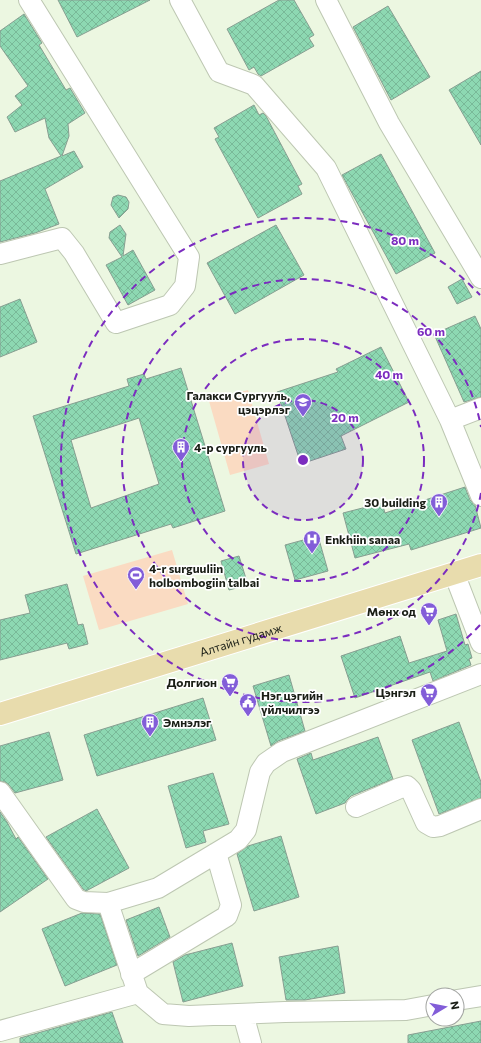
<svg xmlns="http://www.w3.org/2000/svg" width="481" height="1043" viewBox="0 0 481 1043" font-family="Commissioner,sans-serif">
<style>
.grass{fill:#fadbc2}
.building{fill:url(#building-cross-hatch);stroke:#879e91;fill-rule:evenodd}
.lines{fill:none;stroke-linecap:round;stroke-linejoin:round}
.minor-casing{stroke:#bdc7b2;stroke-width:22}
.major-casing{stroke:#fff;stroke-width:24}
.minor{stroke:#fff;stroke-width:20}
.major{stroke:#e8dcad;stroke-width:22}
.ring{fill:none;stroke:#7b2cbf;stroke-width:2;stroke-dasharray:7 5}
.labels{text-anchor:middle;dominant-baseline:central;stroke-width:3.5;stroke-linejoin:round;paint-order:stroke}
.poi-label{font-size:12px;font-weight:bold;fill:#1a1e16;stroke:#fff;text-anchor:end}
.street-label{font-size:12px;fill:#1a1e16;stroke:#fff}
.centre{fill:#7b2cbf;stroke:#fff;stroke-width:2}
.ring-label{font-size:12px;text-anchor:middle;font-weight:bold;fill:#7b2cbf;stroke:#fff;stroke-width:3.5;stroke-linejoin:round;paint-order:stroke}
</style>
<defs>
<pattern id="building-cross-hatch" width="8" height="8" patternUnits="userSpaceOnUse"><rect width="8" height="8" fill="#8dd8b2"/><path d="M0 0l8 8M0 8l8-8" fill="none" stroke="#79b998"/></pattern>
</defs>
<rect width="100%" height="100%" fill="#ecf7e1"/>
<path class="grass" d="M 248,390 L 269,464 L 230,475 L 209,401 Z
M 172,550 L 188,604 L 99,630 L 83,576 Z"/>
<path class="building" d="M 58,0 L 150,0 L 77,37 Z
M 279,0 L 294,0 L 314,35 L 309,38 L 314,46 L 261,76 L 258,74 L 254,67 L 249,70 L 227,29 Z
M 388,6 L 430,77 L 391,100 L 353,27 Z
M 24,14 L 42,43 L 39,45 L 66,90 L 70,88 L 85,113 L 68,124 L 69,136 L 62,156 L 74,151 L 83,167 L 45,189 L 59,224 L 35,233 L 0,242 L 0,181 L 61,156 L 49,138 L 45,118 L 15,132 L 7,117 L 22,105 L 15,96 L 28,86 L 0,46 L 0,31 Z
M 481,71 L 481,145 L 449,90 Z
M 254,105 L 259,115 L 263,113 L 266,116 L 302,184 L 298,186 L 302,194 L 258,218 L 215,139 L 219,137 L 214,128 Z
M 381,154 L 435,253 L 396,274 L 342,175 Z
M 118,195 L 126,197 L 129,202 L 128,209 L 119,218 L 111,205 L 113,197 Z
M 120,225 L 126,234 L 123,256 L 133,250 L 155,290 L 128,305 L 106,265 L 122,257 L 109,238 L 110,232 Z
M 276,225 L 304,275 L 235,314 L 207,263 Z
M 462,279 L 472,297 L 457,304 L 448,287 Z
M 20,299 L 37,342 L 0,357 L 0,307 Z
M 475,316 L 481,329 L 481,397 L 464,402 L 434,334 Z
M 381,347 L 409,402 L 341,436 L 346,449 L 301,464 L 277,392 L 338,372 L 336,369 Z
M 181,368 L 225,511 L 173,528 L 171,524 L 76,554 L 33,416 L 129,386 L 127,379 L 144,374 L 146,379 ZM 139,418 L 159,484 L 91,508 L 71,440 Z
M 465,487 L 470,500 L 475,505 L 481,528 L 411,550 L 409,544 L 355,558 L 343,513 L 382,503 L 385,513 Z
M 318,536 L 328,571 L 295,580 L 285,545 Z
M 239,556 L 248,585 L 229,590 L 221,561 Z
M 67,584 L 78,625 L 83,624 L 88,644 L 69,649 L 67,643 L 0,660 L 0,620 L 30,613 L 25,595 Z
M 456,614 L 465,645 L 468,644 L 472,658 L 469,659 L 471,665 L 433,681 L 430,672 L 355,698 L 341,656 L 400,636 L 409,663 L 447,651 L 438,620 Z
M 289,675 L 305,731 L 278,741 L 271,746 L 253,686 Z
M 203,698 L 216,740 L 97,776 L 84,735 Z
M 459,722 L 481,782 L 481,798 L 439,814 L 412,740 Z
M 49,732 L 63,780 L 15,793 L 9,785 L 5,782 L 0,781 L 0,746 Z
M 378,737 L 393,779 L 351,796 L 347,800 L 345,803 L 316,814 L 297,759 L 311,753 L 313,760 Z
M 213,773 L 229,824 L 203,831 L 206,842 L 186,848 L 168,786 Z
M 97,809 L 129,868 L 86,891 L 83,889 L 46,837 Z
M 0,812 L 7,822 L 16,839 L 18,837 L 48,879 L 0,912 Z
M 281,836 L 299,897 L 254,911 L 237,854 L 248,846 Z
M 159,907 L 170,937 L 138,956 L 126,920 Z
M 82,913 L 100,914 L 117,965 L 65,986 L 42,929 Z
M 232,943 L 243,986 L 183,1002 L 173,962 L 185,955 Z
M 338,946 L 345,993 L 305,1000 L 286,1000 L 279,957 Z
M 112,1012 L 123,1043 L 20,1043 L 20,1038 Z
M 481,1021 L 481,1043 L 408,1043 L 408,1035 Z"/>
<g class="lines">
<g class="minor-casing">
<path id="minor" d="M 180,0 L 219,72 L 254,85 L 326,168 L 450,420 L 481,496
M 326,0 L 389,123 L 481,278
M 0,254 L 62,238 L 74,253 L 116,323 L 170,305 L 185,286 L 189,257 L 29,0
M 450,420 L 481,408
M 454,573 L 481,643
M 0,792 L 76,899 L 84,902 L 108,903 L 138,993
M 356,807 L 400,788 L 407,786 L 411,790 L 426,823 L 433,827 L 440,826 L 481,809
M 108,903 L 158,888 L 238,840 L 246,830 L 260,772 L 266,763 L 282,752 L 481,674
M 131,974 L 227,916 L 231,905 L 216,853
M 457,1000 L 481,996
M 243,1014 L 251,1043
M 0,1031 L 138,993 L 163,1014 L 189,1016 L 285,1012 L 406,1010 L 433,1005"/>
</g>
<g class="major-casing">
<g id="major">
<path id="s1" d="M 0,714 L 481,565"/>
</g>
</g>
<use href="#minor" class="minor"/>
<use href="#major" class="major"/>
</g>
<circle cx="303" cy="460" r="60" fill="#7b2cbf" fill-opacity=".12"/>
<g class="ring">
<circle cx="303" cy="460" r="60"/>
<circle cx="303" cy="460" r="121"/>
<path d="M481 493A181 181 0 1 1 481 427"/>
<path d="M480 625A242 242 0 1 1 480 295"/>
</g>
<defs>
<g id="school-pin" transform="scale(0.9)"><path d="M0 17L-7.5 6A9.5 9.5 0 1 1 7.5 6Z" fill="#825dd8" stroke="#fff"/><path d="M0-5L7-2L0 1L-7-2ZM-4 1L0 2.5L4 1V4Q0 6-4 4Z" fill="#fff"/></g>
<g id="building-pin" transform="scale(0.9)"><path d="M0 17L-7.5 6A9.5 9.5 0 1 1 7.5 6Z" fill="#825dd8" stroke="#fff"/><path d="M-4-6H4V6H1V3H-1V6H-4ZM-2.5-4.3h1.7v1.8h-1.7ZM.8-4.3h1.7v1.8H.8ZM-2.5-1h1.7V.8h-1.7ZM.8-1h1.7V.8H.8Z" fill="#fff"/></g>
<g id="hospital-pin" transform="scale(0.9)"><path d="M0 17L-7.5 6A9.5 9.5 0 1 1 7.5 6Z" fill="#825dd8" stroke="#fff"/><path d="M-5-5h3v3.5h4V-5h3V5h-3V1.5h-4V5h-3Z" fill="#fff"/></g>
<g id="stadium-pin" transform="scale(0.9)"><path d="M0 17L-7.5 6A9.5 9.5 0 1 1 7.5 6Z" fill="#825dd8" stroke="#fff"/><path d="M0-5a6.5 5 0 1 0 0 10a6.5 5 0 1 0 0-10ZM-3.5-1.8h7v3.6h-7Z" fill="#fff"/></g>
<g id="supermarket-pin" transform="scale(0.9)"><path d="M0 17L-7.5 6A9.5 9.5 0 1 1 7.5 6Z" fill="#825dd8" stroke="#fff"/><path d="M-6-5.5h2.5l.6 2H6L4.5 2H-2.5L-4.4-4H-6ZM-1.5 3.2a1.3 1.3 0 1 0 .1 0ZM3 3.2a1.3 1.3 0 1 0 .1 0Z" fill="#fff"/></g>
<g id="civic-pin" transform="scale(0.9)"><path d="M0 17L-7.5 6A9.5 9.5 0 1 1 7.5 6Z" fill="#825dd8" stroke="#fff"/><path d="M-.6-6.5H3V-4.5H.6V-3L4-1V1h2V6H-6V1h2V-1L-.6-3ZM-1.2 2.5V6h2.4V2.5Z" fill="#fff"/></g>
</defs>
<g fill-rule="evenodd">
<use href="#school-pin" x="303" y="402"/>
<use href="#building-pin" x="181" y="447"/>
<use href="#building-pin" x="439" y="502"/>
<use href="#hospital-pin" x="312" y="539"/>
<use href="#stadium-pin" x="136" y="575"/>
<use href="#supermarket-pin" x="429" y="611"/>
<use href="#supermarket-pin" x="230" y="682"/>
<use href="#supermarket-pin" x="429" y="692"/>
<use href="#civic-pin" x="248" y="702"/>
<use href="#building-pin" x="150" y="722"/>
</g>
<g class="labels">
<g class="poi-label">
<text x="290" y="395">Галакси Сургууль,<tspan x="290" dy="14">цэцэрлэг</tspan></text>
<text x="194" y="447" text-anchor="start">4-р сургууль</text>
<text x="426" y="502">30 building</text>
<text x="325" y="539" text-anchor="start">Enkhiin sanaa</text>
<text x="149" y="568" text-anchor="start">4-r surguuliin<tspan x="149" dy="14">holbombogiin talbai</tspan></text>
<text x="416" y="611">Мөнх од</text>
<text x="217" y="682">Долгион</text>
<text x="416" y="692">Цэнгэл</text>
<text x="261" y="695" text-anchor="start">Нэг цэгийн<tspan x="261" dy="14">үйлчилгээ</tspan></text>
<text x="163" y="722" text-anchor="start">Эмнэлэг</text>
</g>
<g class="street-label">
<text stroke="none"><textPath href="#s1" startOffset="252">Алтайн гудамж</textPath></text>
</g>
</g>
<circle cx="303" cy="460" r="6" class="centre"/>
<g class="ring-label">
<text x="405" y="245">80 m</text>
<text x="431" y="336">60 m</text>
<text x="389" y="379">40 m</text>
<text x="345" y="422">20 m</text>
</g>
<g transform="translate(445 1007) rotate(80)"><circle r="19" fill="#ffffff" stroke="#a3a5a2"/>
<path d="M0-3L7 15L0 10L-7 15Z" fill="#825dd8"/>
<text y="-6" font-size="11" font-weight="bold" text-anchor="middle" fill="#1a1e16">N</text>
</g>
</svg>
